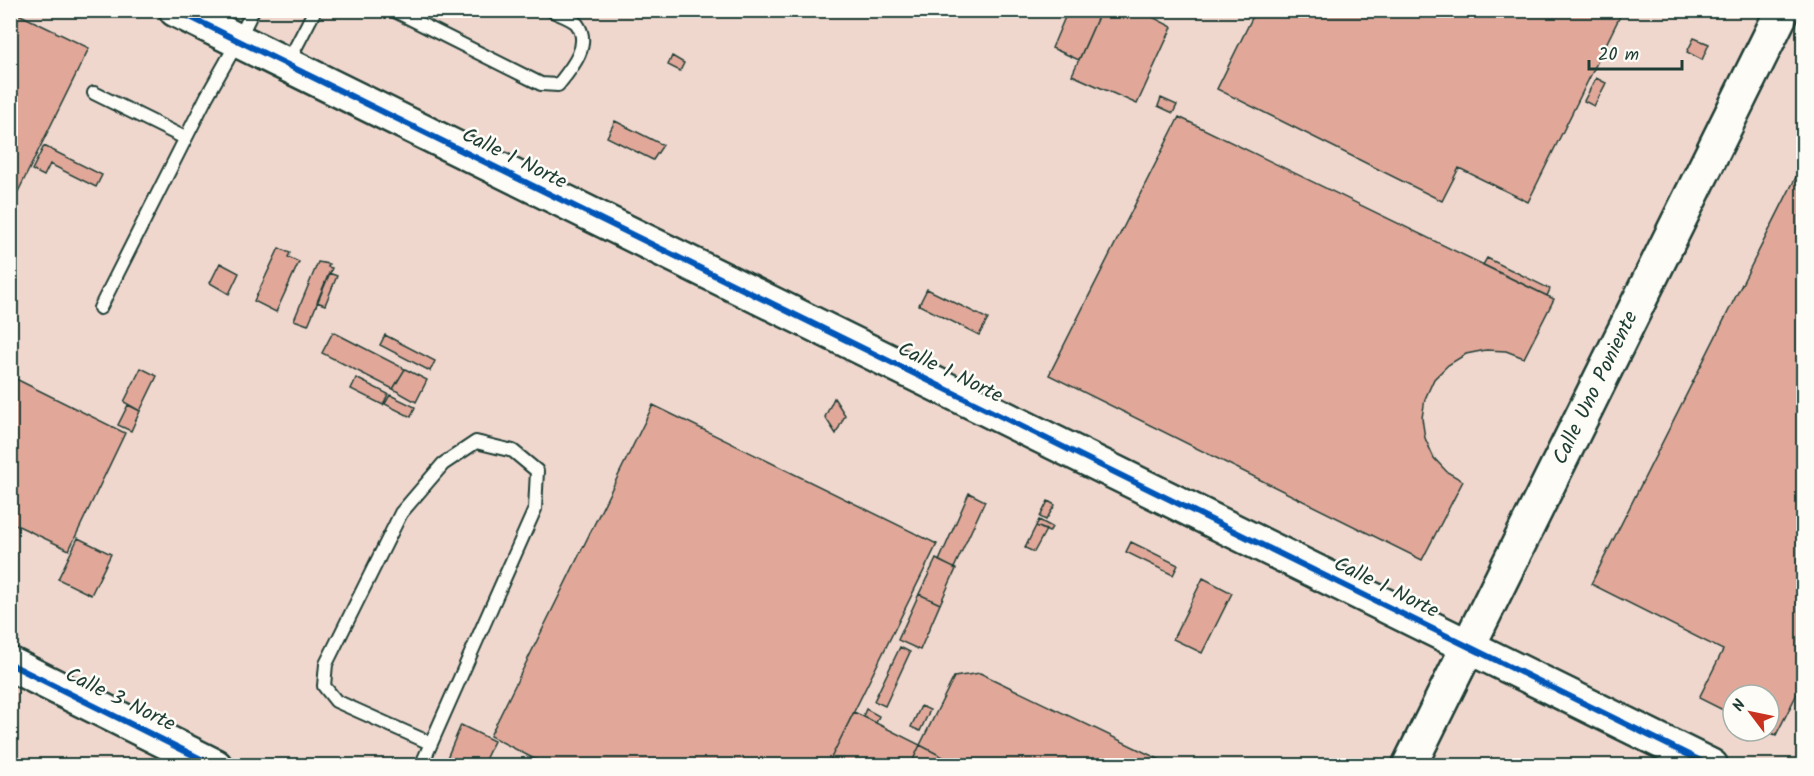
<svg xmlns="http://www.w3.org/2000/svg" width="1814" height="776" viewBox="0 0 1814 776" font-family="Kalam,sans-serif">
<style>
.built{fill:#f0d7ce;fill-rule:evenodd}
.building{fill:#e1a89a;stroke:#1f3d34;stroke-width:1.5}
.lines{fill:none;stroke-linecap:round;stroke-linejoin:round}
.lane-casing{stroke:#1f3d34;stroke-width:16}
.secondary-casing{stroke:#1f3d34;stroke-width:38}
.lane{stroke:#fdfcf7;stroke-width:12}
.secondary{stroke:#fdfcf7;stroke-width:33}
.cycleway-casing{stroke:#fdfcf7;stroke-width:10}
.cycleway{stroke:#0057b8;stroke-width:6}
.labels{text-anchor:middle;dominant-baseline:central;stroke-width:5;stroke-linejoin:round;paint-order:stroke}
.street-label{font-size:21px;fill:#1f3d34;stroke:#fdfcf7}
</style>
<rect width="100%" height="100%" fill="#f7ebe4"/>
<filter id="ink" filterUnits="userSpaceOnUse"><feTurbulence type="fractalNoise" baseFrequency=".0167" numOctaves="2"/><feDisplacementMap in="SourceGraphic" scale="12" xChannelSelector="R" yChannelSelector="G"/><feConvolveMatrix kernelMatrix="1 2 1 2 8 2 1 2 1" color-interpolation-filters="sRGB"/></filter>
<g filter="url(#ink)">
<path class="built" d="M 10,11 L 1803,11 L 1803,765 L 11,765 ZM 1733,695 L 1769,695 L 1769,731 L 1733,731 Z"/>
<path class="building" d="M 10,10 L 89,48 L 10,208 Z
M 1068,10 L 1101,10 L 1079,60 L 1052,48 Z
M 1101,10 L 1139,10 L 1172,27 L 1137,104 L 1072,75 Z
M 1256,10 L 1623,10 L 1528,202 L 1459,168 L 1442,201 L 1217,89 Z
M 1694,38 L 1709,44 L 1702,60 L 1687,52 Z
M 672,56 L 684,63 L 680,71 L 668,65 Z
M 1596,78 L 1606,83 L 1594,106 L 1584,101 Z
M 1161,98 L 1177,105 L 1173,113 L 1158,106 Z
M 1179,117 L 1554,299 L 1524,358 L 1506,351 L 1486,350 L 1466,354 L 1448,365 L 1434,379 L 1425,399 L 1422,418 L 1425,438 L 1434,458 L 1447,472 L 1463,481 L 1422,560 L 1049,375 Z
M 615,121 L 663,145 L 653,160 L 607,137 Z
M 44,146 L 102,175 L 96,187 L 50,164 L 44,176 L 32,170 Z
M 1804,161 L 1804,680 L 1776,735 L 1766,731 L 1769,731 L 1769,695 L 1733,695 L 1733,715 L 1699,698 L 1723,650 L 1591,584 Z
M 279,248 L 290,253 L 288,257 L 299,262 L 276,312 L 254,301 Z
M 1487,258 L 1550,289 L 1547,296 L 1483,265 Z
M 318,262 L 329,264 L 328,267 L 332,268 L 308,325 L 294,320 Z
M 220,263 L 239,273 L 229,294 L 210,283 Z
M 329,273 L 337,276 L 325,305 L 317,302 Z
M 927,289 L 988,319 L 979,335 L 919,305 Z
M 333,332 L 405,369 L 393,389 L 322,353 Z
M 385,335 L 435,361 L 430,371 L 380,345 Z
M 141,368 L 157,376 L 140,411 L 124,402 Z
M 405,369 L 427,380 L 416,402 L 393,389 Z
M 10,376 L 125,433 L 69,550 L 10,522 Z
M 356,378 L 388,394 L 383,405 L 351,389 Z
M 390,395 L 415,407 L 411,417 L 385,404 Z
M 834,398 L 845,415 L 836,434 L 825,417 Z
M 128,405 L 140,411 L 131,431 L 118,425 Z
M 653,405 L 937,544 L 827,766 L 548,766 L 490,736 Z
M 969,493 L 985,501 L 954,568 L 939,561 Z
M 1048,501 L 1055,505 L 1046,520 L 1040,517 Z
M 1039,520 L 1052,527 L 1049,532 L 1036,526 Z
M 1036,526 L 1046,530 L 1034,552 L 1025,548 Z
M 78,538 L 111,554 L 91,595 L 58,579 Z
M 1131,542 L 1178,565 L 1173,575 L 1126,552 Z
M 936,559 L 956,569 L 940,604 L 919,594 Z
M 1203,578 L 1232,593 L 1202,653 L 1173,639 Z
M 919,594 L 940,604 L 920,650 L 898,640 Z
M 900,647 L 910,652 L 885,706 L 874,701 Z
M 980,673 L 1173,766 L 960,766 L 920,745 L 954,677 Z
M 921,706 L 930,710 L 920,731 L 911,727 Z
M 866,709 L 879,716 L 876,723 L 863,716 Z
M 854,712 L 920,745 L 910,766 L 827,766 Z
M 461,725 L 494,741 L 482,766 L 464,766 L 447,758 Z
M 920,745 L 960,766 L 910,766 Z"/>
<g class="lines">
<g class="lane-casing">
<path id="lane" d="M 393,10 L 541,84 L 558,85 C 571,69 592,45 577,24 C 572,18 558,14 551,10
M 287,64 L 315,10
M 94,93 L 185,138
M 100,308 L 207,96 L 238,41 L 253,10
M 421,766 L 535,509 L 537,471 L 513,451 L 476,442 L 443,464 L 401,513 L 326,664 L 324,686 L 336,701 L 430,743"/>
</g>
<g class="secondary-casing">
<path id="secondary" d="M 176,10 L 1711,766
M 10,664 L 215,766
M 1409,766 L 1783,10"/>
</g>
<use href="#lane" class="lane"/>
<use href="#secondary" class="secondary"/>
<g class="cycleway-casing">
<path id="cycleway" d="M 176,10 L 1711,766
M 10,664 L 215,766"/>
</g>
<use href="#cycleway" class="cycleway"/>
</g>
</g>
<g class="labels">
<g class="street-label">
<text transform="translate(514 159) rotate(26)">Calle 1 Norte</text>
<text transform="translate(950 373) rotate(26)">Calle 1 Norte</text>
<text transform="translate(1596 388) rotate(-64)">Calle Uno Poniente</text>
<text transform="translate(1386 588) rotate(26)">Calle 1 Norte</text>
<text transform="translate(120 700) rotate(26)">Calle 3 Norte</text>
</g>
</g>
<rect width="1814" height="776" fill="none" stroke="#fdfcf7" stroke-width="36"/>
<rect x="18" y="18" width="1778" height="740" fill="none" stroke="#1f3d34" stroke-width="2" filter="url(#ink)"/>
<g transform="translate(1751 713) rotate(302)"><circle r="28" fill="#fdfcf7" stroke="#a4b0a9" stroke-width="1.5"/>
<path d="M0-4.5L10 22L0 15L-10 22Z" fill="#c8321e"/>
<text y="-9" font-size="16" font-weight="bold" text-anchor="middle" fill="#1f3d34">N</text>
</g>
<path d="M1589 60v9h93v-9" fill="none" stroke="#1f3d34" stroke-width="3"/>
<text x="1598" y="60" font-size="18" fill="#1f3d34" stroke="#fdfcf7" stroke-width="4.5" paint-order="stroke">20 m</text>
</svg>
